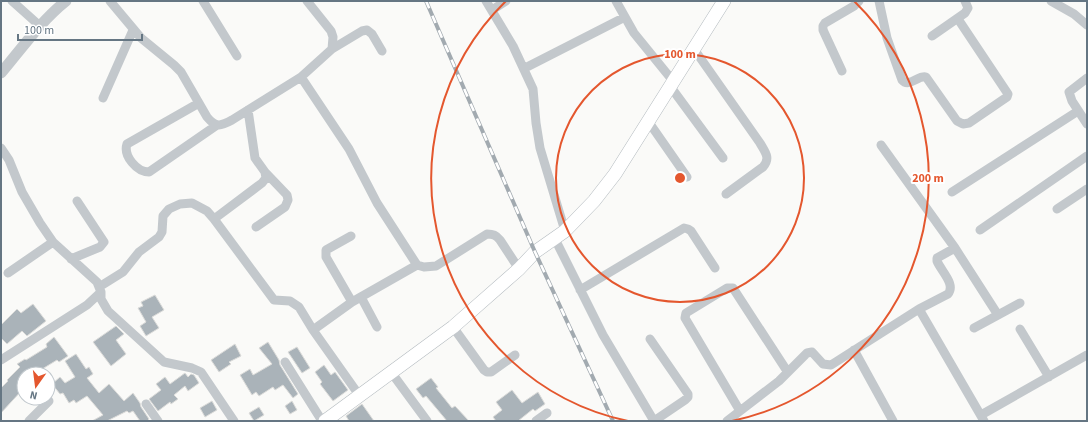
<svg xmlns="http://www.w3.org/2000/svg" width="1088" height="422" viewBox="0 0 1088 422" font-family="'Source Sans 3',sans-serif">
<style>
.building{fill:#aab3b9;stroke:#dcdcda}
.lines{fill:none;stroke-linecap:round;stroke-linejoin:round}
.secondary-casing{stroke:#b3babf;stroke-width:14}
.minor{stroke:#c3c8cc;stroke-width:9}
.tertiary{stroke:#c3c8cc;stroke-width:11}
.secondary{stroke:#fff;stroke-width:13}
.rail-casing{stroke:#a2aab0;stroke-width:4}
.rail{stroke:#fff;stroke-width:2.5;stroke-dasharray:8;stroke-linecap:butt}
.ring{fill:none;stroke:#e4572e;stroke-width:2}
.centre{fill:#e4572e;stroke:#fff;stroke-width:2}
.ring-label{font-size:12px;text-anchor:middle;font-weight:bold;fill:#e4572e;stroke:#fff;stroke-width:4;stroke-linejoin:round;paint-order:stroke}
</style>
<rect width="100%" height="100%" fill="#fafaf8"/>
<path class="building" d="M 155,295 L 164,310 L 152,317 L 159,328 L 146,336 L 140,326 L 146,322 L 138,308 L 143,306 L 141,302 Z
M 33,304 L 46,321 L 27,336 L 22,331 L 7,344 L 1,338 L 1,325 L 17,309 L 21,313 Z
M 116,326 L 124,334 L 116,340 L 126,354 L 111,366 L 93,342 Z
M 54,337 L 68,356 L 59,362 L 57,360 L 34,374 L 24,374 L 24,388 L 1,413 L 1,388 L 8,381 L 7,380 L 20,367 L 17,364 L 25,359 L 26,360 L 47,347 L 46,344 Z
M 268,342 L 279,360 L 280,365 L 298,394 L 293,398 L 283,385 L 275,390 L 273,387 L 259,396 L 256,392 L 252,395 L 240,375 L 250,369 L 253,375 L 272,364 L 259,348 Z
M 235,344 L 241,356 L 229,362 L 231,364 L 219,372 L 211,360 Z
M 297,347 L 310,368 L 302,373 L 288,352 Z
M 76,354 L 86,369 L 89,367 L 93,374 L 87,378 L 99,393 L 109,384 L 124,401 L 133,393 L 140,403 L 141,407 L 149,419 L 147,421 L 140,421 L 133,411 L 129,413 L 127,411 L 107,421 L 92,421 L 103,415 L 87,396 L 76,403 L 74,400 L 69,403 L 63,393 L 60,394 L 52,384 L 60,377 L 65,383 L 75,377 L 65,361 Z
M 324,365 L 331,375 L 335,372 L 348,390 L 333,401 L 320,384 L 322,382 L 315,372 Z
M 185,373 L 188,377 L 191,374 L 194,375 L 199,383 L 188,391 L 185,386 L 174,395 L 178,399 L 171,404 L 170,402 L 158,411 L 149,399 L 161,390 L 156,384 L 165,377 L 170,384 Z
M 431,378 L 438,387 L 436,388 L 452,408 L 455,406 L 469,421 L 447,421 L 426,396 L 423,398 L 416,389 Z
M 512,390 L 522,403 L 538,392 L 545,404 L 535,411 L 533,409 L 518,421 L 496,421 L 493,417 L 502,410 L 496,402 Z
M 212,401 L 217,410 L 205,417 L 200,408 Z
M 292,401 L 297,410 L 290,414 L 285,406 Z
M 362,404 L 374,421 L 349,421 L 346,416 Z
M 259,407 L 264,415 L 254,421 L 249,413 Z"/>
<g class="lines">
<g class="secondary-casing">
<path id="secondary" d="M 325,421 L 453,327 L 519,269 L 535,252 L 565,231 L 594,201 L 615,174 L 724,1"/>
</g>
<path class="minor" d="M 12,1 L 40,26
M 110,1 L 141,38 L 174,65 L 181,72 L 207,117 C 216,128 221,126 232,120 L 301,77 L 332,49 L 333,37 L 331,31 L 307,1
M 203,1 L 237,56
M 486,1 L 513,46 L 533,89 L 536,123 L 540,148 L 565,231
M 616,1 L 634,33 L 673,81
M 879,1 L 887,38 L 902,80 C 909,88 918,75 926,77 L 957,121 L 963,124 L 969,123 L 1007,97 L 1008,94 L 958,19
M 1051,1 L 1074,14 L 1087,25
M 492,10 L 506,1
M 932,36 L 965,13 L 968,8 L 965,1
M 332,49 L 362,31 L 367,30 L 372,34 L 382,51
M 694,49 L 760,143 C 765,152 771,158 763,167 L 726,194
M 525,68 L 625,17
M 842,71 L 823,30 L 823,26 L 825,23 L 854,6 L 859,1
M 301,77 L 349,149 L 377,203 L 417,265 L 424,267 L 436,266 L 487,234 C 493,234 496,235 500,240 L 519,269
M 1087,78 L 1069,92 L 1072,101 L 1087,124
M 670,86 L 723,158
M 103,98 L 133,30
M 199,103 L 127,144 C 123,156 137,172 149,172 L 217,125
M 648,121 L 687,177
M 881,145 L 955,248 L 937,258 L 937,261 C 941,271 956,284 948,294 L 919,309
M 1,148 L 9,160 L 22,192 L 40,223 L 53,242 L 97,282 L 101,292 L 101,299 L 108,311 L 164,362 L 192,368 L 201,372 L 234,421
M 952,192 L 1078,111
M 1057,209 L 1087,189
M 214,219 L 262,183 L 266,178 L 265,172 L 255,158 L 248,110
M 256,227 L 285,207 L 288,200 L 287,195 L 265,172
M 980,230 L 1087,156
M 351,236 L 326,250 L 326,257 L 352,302
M 555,239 L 603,335 L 654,421
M 955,248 L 998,315 L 974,328
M 71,259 L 100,247 L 104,242 L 77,201
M 8,273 L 53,242
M 99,287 L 123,272 L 139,252 L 159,237 L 162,232 L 163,216 L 169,209 L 180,204 L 192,203 L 207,211 L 214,219 L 274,300 L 290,301 L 299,307 L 313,330 L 359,395
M 580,290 L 684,228 L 688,229 L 691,231 L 715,268
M 361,297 L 377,327
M 998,315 L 1020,303
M 453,327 L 484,370 L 487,372 L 491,372 L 515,355
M 1020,329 L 1049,377
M 313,330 L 352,302 L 417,265
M 650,339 L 688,394 L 688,397 L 685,400 L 654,421
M 854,350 L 893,421
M 1,360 L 87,305 L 101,292
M 285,362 L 322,421
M 391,372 L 427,421
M 146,404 L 158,421
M 740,411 L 685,318 L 686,313 L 727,288 L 733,288 L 787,371
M 981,415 L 1087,355
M 29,421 L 49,401
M 536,421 L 547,413
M 727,421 L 779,381 L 807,353 L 812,352 L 823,364 L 831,365 L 919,309 L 984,421"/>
<path class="tertiary" d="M 1,73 C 22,48 41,21 66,1"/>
<use href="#secondary" class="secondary"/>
<g class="rail-casing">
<path id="rail" d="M 426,1 L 535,252 L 613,421"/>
</g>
<use href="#rail" class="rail"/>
</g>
<g class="ring">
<circle cx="680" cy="178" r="124"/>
<path d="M628 421A248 248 0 0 1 506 1M854 1A248 248 0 0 1 732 421"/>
</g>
<circle cx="680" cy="178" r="6" class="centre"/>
<g class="ring-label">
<text x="680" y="58">100 m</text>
<text x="928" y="182">200 m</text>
</g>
<rect width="1088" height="422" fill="none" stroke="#657683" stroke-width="4"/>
<g transform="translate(36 386) rotate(194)"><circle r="19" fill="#ffffff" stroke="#c1c8cd"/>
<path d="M0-3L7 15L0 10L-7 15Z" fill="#e4572e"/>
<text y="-6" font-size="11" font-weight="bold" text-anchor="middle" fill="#657683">N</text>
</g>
<path d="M18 34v6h124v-6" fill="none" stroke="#657683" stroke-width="2"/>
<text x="24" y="34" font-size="12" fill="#657683" stroke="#ffffff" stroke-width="3" paint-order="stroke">100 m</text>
</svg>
